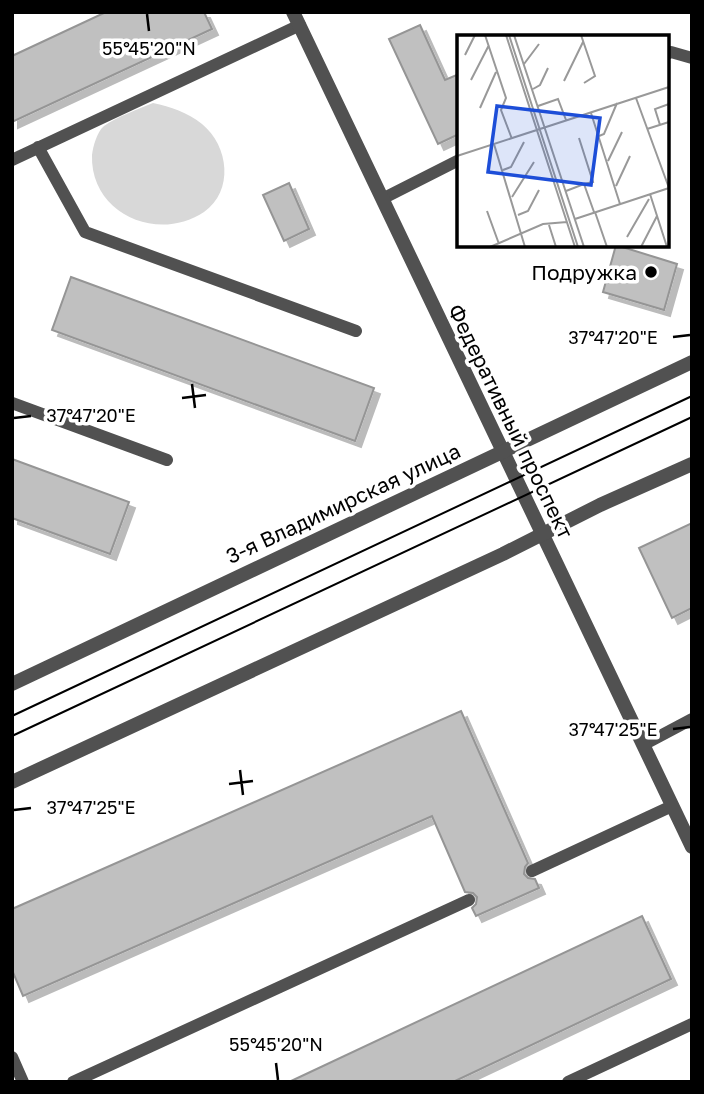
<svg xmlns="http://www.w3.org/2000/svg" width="704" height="1094" viewBox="0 0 704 1094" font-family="'Golos Text',sans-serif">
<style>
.green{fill:#d8d8d8}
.building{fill:#c0c0c0;stroke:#959595;stroke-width:2;filter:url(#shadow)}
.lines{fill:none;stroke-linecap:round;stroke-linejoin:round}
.service{stroke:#515151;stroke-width:12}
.minor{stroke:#515151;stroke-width:14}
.tertiary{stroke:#515151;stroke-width:14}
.tram{stroke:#000;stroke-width:2}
.ticks{fill:none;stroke:#000;stroke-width:2.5}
.poi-dot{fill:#000;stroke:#fff;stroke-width:2.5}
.labels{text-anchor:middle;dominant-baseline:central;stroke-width:7;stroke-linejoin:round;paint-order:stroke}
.poi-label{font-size:21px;fill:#000;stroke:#fff;text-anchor:end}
.street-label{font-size:21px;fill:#000;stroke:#fff}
.inset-road{fill:none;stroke:#999;stroke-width:2}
.view{fill:#1d4ed8;fill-opacity:0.15;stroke:#1d4ed8;stroke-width:3.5}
.inset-edge{fill:none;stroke:#000;stroke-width:3.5}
.ticks-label{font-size:18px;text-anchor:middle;fill:#000;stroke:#fff;stroke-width:7;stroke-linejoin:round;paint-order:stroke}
</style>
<defs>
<filter id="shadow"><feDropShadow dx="6" dy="6" stdDeviation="0" flood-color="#0004"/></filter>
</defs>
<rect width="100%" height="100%" fill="#fff"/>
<path class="green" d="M 153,103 C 171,107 187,112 202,124 C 229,146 234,191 204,212 C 158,243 90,214 92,155 C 93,146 97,132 104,126 C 116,117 139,109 153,103 Z"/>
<path class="building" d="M 106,12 L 204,12 L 212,29 L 12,122 L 12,56 Z
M 420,25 L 445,80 L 459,74 L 459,134 L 438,144 L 389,39 Z
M 289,183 L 309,229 L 284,241 L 263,195 Z
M 616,245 L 677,264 L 664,310 L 603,292 Z
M 71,277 L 374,388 L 355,441 L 52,330 Z
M 12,459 L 129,502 L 110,554 L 12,518 Z
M 692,523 L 692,608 L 672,618 L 639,548 Z
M 461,711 L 528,863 L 525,867 L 524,874 L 528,878 L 535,879 L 539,888 L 476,916 L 472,908 L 476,904 L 477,897 L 473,893 L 465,892 L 432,816 L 23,996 L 12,970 L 12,909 Z
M 642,916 L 671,979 L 453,1082 L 289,1082 Z"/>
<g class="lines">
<path class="service" d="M 667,54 L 671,52 L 692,58
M 38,147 L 85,232 L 356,331
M 12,160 L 300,25
M 382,199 L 459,160
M 12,403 L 167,460
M 643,745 L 692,719
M 532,871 L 672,806
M 12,1057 L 23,1082
M 73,1082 L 469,900
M 568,1082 L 692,1024"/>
<path class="minor" d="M 293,12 L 692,847"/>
<path class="tertiary" d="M 12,684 L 692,362
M 12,782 L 503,554 L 600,505 L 692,464"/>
<path class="tram" d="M 12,716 L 692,396
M 12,736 L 692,417"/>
</g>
<path class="ticks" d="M 147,14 L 149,31M 673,337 L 690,335M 192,384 L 195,408M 182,398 L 206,395M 14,418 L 31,416M 673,729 L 690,727M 240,770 L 243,795M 229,784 L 253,781M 14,810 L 31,808M 276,1063 L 278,1080"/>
<circle class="poi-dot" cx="651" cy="272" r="7"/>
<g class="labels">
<g class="poi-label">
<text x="637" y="272">Подружка</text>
</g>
<g class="street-label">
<text transform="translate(511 421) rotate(64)">Федеративный проспект</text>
<text transform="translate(343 503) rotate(-25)">3-я Владимирская улица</text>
</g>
</g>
<g transform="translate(457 35)">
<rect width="212" height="212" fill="#fff"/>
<path class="inset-road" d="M 28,0 L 49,63 L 44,75 L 55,104M 49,0 L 118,212M 52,0 L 121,212M 57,0 L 127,212M 124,0 L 138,41 L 127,48M 8,20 L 18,0M 67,29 L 82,9M 14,45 L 32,10M 107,46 L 126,7M 76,54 L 83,50 L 91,33M 179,63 L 212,153M 81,71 L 101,64 L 109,85M 23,73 L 39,37M 134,78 L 163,169M 203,90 L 198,74 L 212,69M 190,94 L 212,87M 142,101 L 147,99 L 160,68M 122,103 L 136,147 L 127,149M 37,109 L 68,212M 0,121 L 212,52M 151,126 L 165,97M 46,135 L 54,132 L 67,107M 159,151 L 173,121M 109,156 L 127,149 L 137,177M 193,159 L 210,212M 55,162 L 77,127M 30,176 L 42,209M 138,177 L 150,212M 61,180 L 71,176 L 82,155M 118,184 L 212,153M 92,190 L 99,212M 170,202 L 192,164M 33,212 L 86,189 L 110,187M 184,212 L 200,181"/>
<path class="view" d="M 40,71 L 143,83 L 134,150 L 31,137 Z"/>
<rect width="212" height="212" class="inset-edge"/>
</g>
<g class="ticks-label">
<text x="149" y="55">55°45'20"N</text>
<text x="613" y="344">37°47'20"E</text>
<text x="91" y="422">37°47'20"E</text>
<text x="613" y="736">37°47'25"E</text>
<text x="91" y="814">37°47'25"E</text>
<text x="276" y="1051">55°45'20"N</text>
</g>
<rect width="704" height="1094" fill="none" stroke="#000000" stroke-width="28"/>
</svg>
